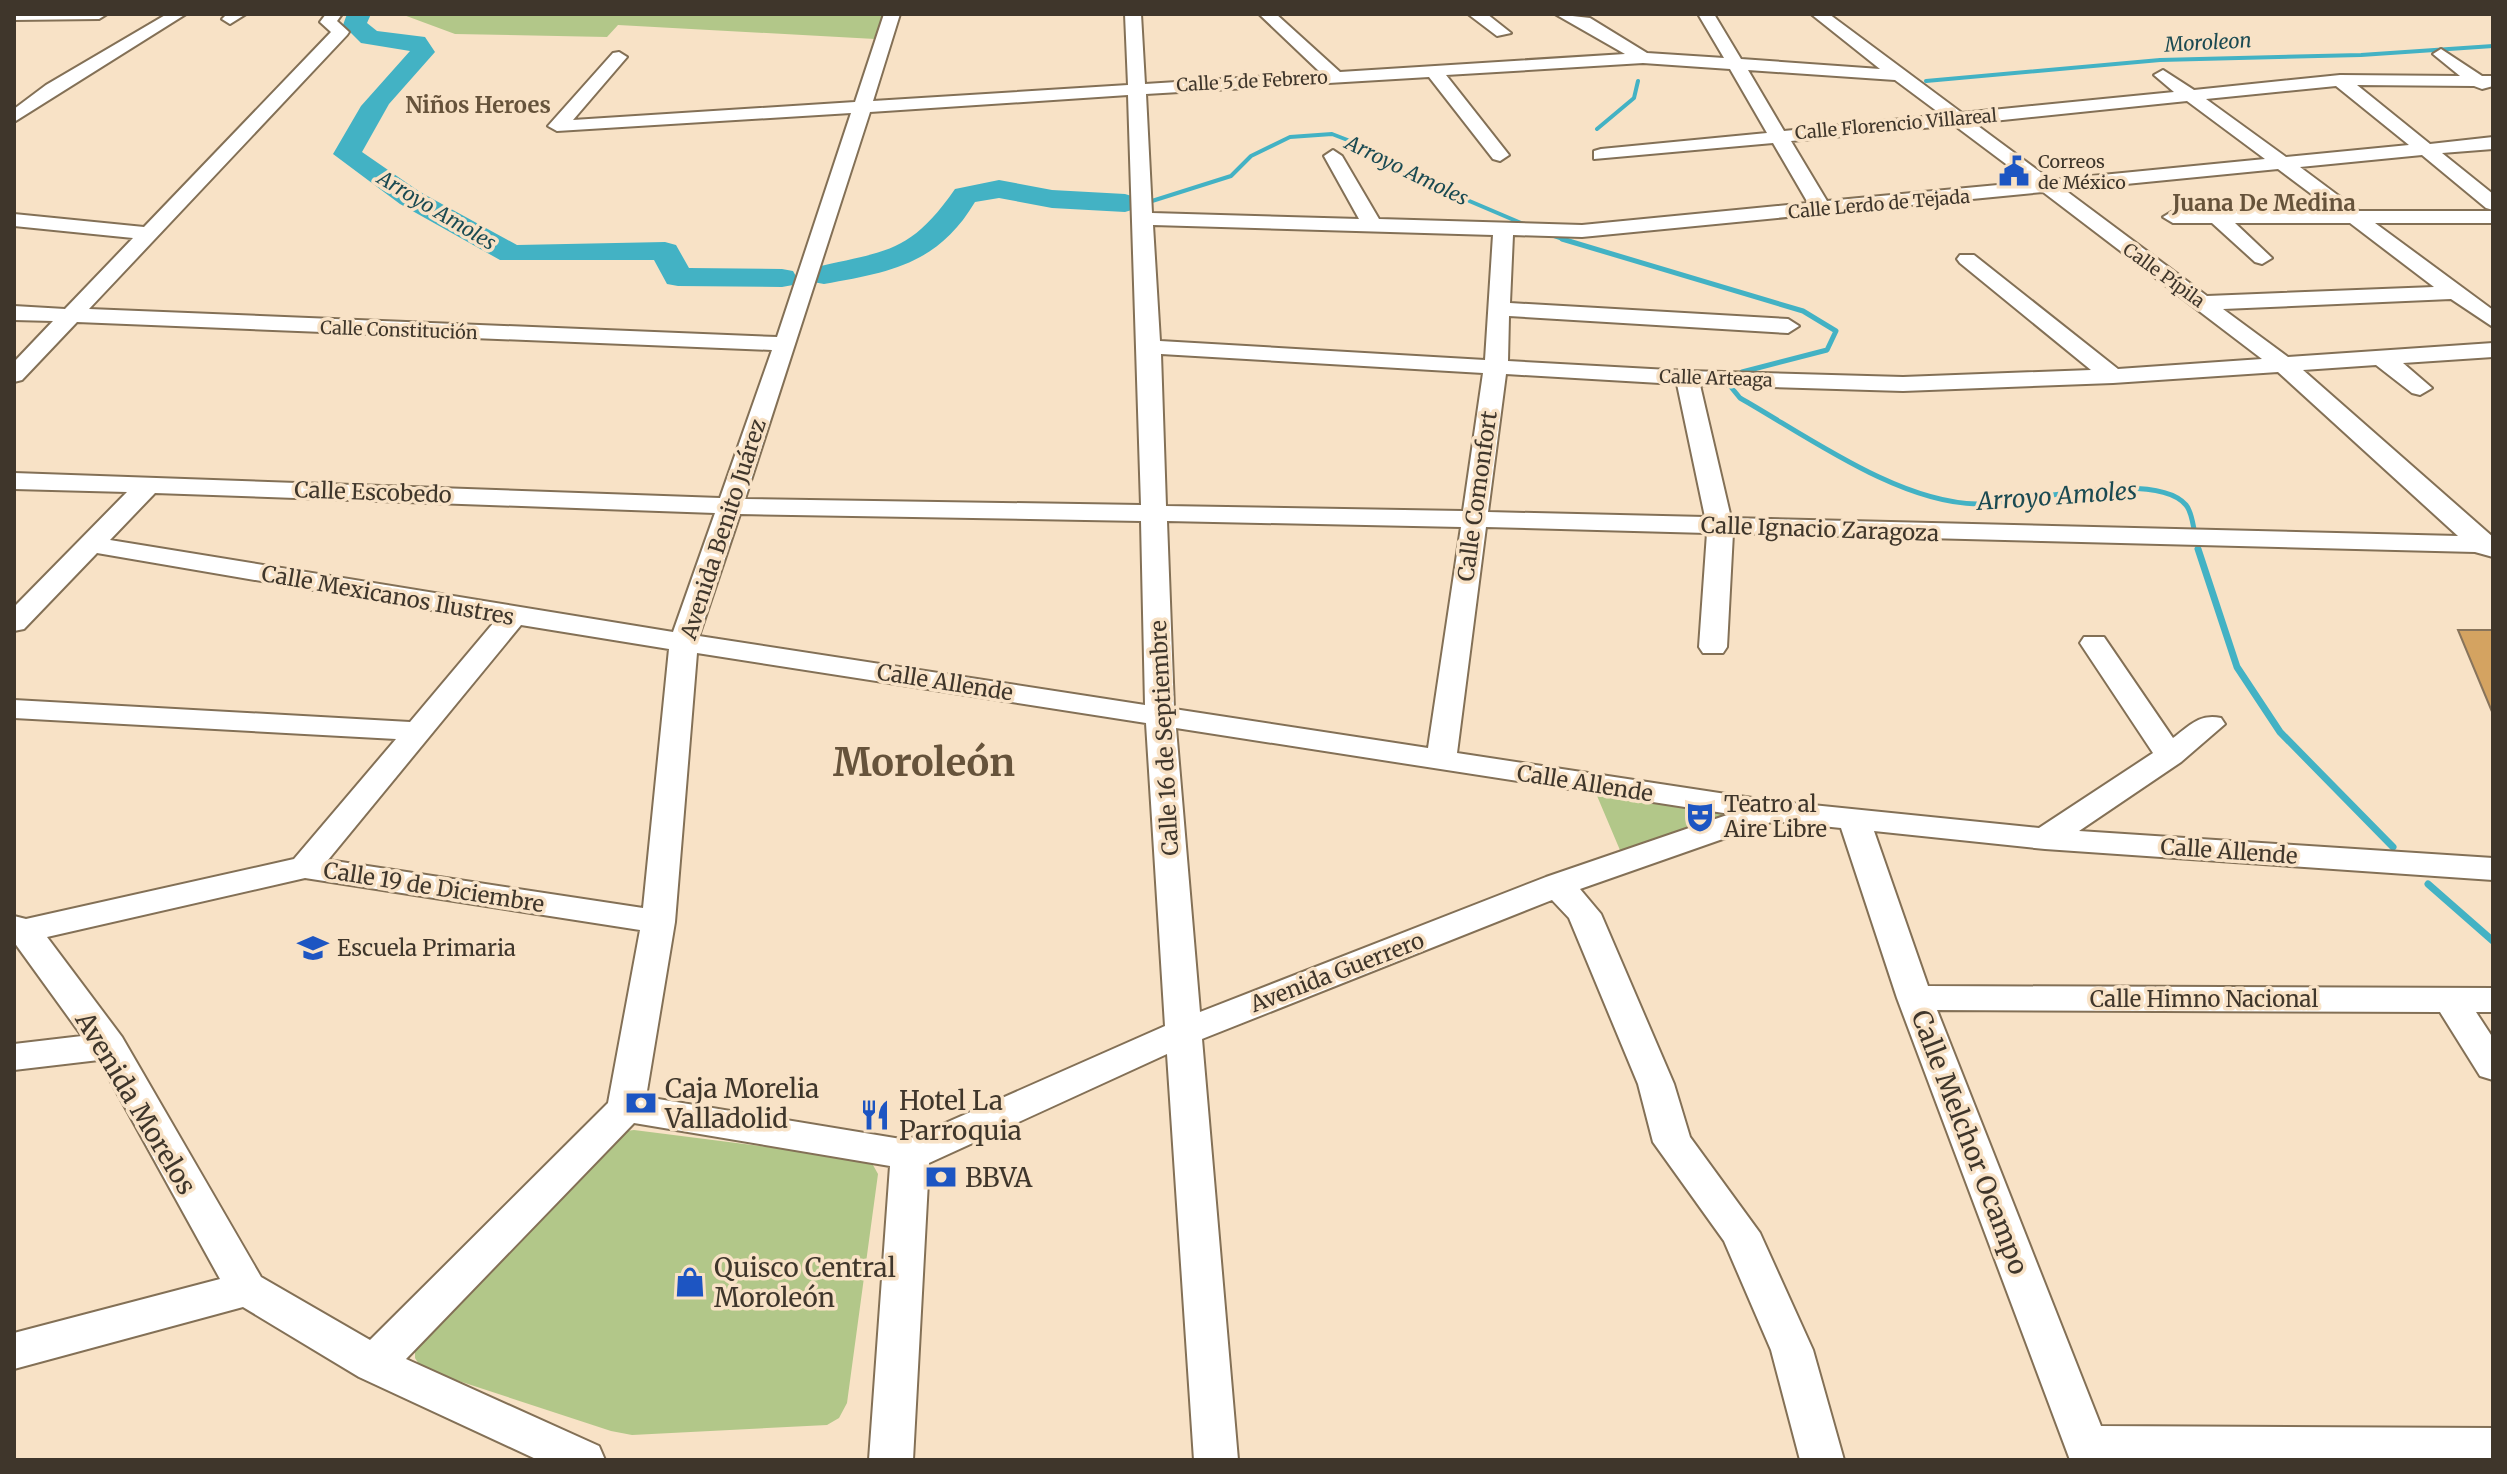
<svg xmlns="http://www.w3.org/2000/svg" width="2507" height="1474" viewBox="0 0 2507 1474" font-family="Merriweather,serif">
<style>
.green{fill:#b2c789}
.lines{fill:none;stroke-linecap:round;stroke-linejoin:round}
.stream-far2{stroke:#43b2c4;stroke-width:4}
.stream-far1{stroke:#43b2c4;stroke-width:5}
.stream{stroke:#43b2c4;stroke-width:7}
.river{fill:#43b2c4;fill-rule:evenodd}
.building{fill:#d4a361;stroke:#88745b;stroke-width:2}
.minor-casing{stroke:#837056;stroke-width:4}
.minor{fill:#fff;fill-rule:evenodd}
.labels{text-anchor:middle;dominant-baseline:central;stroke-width:7;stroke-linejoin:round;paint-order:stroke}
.far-street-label{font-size:18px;fill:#3f362b;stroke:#f8e2c6}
.far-poi-label{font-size:18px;fill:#3f362b;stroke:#f8e2c6;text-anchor:start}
.far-water-label{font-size:20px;font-style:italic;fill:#1a4a52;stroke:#f8e2c6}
.far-quarter-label{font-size:22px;font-weight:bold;fill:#66533b;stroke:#f8e2c6}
.street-label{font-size:22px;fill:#3f362b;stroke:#f8e2c6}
.poi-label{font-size:22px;fill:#3f362b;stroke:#f8e2c6;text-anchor:start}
.water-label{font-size:24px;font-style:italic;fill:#1a4a52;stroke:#f8e2c6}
.near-poi-label{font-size:26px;fill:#3f362b;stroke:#f8e2c6;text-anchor:start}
.near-street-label{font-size:26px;fill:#3f362b;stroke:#f8e2c6}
.town-label{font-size:38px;font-weight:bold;fill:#66533b;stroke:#f8e2c6}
</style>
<rect width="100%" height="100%" fill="#f8e2c6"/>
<path class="green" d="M 401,14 L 884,14 L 875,39 L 618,25 L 607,37 L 455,34 Z
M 1592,784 L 1772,811 L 1625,862 Z
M 634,1130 L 862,1159 L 873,1165 L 878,1174 L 847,1403 L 839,1418 L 827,1425 L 632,1435 L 611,1431 L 422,1369 L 415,1358 L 415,1345 L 619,1132 Z"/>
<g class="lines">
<path class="stream-far2" d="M 1926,81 L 2160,60 L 2361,55 L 2493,46
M 1597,129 L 1634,98 L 1638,81
M 1152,201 L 1231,176 L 1251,156 L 1290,137 L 1332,134 L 1363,146 L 1399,171 L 1528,226
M 1554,236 L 1569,241"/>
<path class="stream-far1" d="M 1562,239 L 1803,311 L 1836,331 L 1827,350 L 1742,372
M 1731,387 L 1740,398 C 1807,436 1899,503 1977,504 C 2024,504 2154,468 2186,505 C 2192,512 2193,526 2195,534"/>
<path class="stream" d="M 2198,549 L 2237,667 L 2280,732 L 2393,847
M 2428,884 L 2493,941"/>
<path class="river" d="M 347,14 L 371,14 L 367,23 L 377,31 L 425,37 L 435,52 L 389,104 L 362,152 L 420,192 L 517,245 L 665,242 L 676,245 L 689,268 L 782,269 L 793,271 L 797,278 L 793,285 L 782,287 L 678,286 L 667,284 L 654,260 L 500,260 L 400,204 L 333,154 L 361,106 L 410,51 L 361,43 L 343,25 Z
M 999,180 L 1052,190 L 1125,194 L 1135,197 L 1139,203 L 1135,209 L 1125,212 L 1052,208 L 999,198 L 975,202 C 938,264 891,272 824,284 L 813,282 L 809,275 L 813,268 C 886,250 909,255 955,189 Z"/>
</g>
<path class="building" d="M 2458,630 L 2493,630 L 2493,714 Z"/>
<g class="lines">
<g class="minor-casing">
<path id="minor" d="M 14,14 L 107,14 L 99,19 L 14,20 Z
M 167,14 L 186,14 L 14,122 L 14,109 L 46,85 Z
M 227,14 L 246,14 L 230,24 L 222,19 Z
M 326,14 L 342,14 L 337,21 L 349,32 L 347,35 L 89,309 L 777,337 L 851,113 L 557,131 L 548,126 L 613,53 L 619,52 L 627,57 L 573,120 L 855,102 L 884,14 L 900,14 L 873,101 L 1128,85 L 1125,14 L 1141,14 L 1145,84 L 1321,73 L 1259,14 L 1276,14 L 1340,72 L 1625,54 L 1555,14 L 1590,18 L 1647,53 L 1724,58 L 1698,14 L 1714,14 L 1741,59 L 1880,69 L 1811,14 L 1829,14 L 1962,113 L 2174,92 L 2154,75 L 2163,70 L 2194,90 L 2340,75 L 2460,76 L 2433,54 L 2441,49 L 2482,76 L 2493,76 L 2493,86 L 2482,89 L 2474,86 L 2357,85 L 2430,144 L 2493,137 L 2493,149 L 2442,153 L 2493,194 L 2493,210 L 2486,208 L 2422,155 L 2300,167 L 2359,211 L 2493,211 L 2493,223 L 2375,223 L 2493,310 L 2493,327 L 2451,299 L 2223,309 L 2288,357 L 2493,343 L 2493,357 L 2403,363 L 2432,388 L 2420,395 L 2412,393 L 2376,365 L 2303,370 L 2493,537 L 2493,557 L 2475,552 L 1733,533 L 1727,647 L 1723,653 L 1703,653 L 1699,647 L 1707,533 L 1486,527 L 1457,753 L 1772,801 L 2039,828 L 2153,753 L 2080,643 L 2084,637 L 2104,637 L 2173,738 C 2189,726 2200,713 2221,718 L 2225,724 L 2181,762 L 2079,831 L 2493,858 L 2493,880 L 2045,849 L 1874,831 L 1928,986 L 2493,988 L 2493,1012 L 2476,1012 L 2493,1038 L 2493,1080 L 2480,1076 L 2440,1012 L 1937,1010 L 2101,1426 L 2493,1428 L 2493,1460 L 2070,1460 L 1897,998 L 1841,828 L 1774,821 L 1580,889 L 1601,914 L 1674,1084 L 1690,1137 L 1760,1233 L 1813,1350 L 1844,1460 L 1800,1460 L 1771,1350 L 1724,1241 L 1653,1142 L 1638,1084 L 1569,918 L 1552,900 L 1202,1039 L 1238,1460 L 1194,1460 L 1167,1054 L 929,1163 L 913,1460 L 869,1460 L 890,1166 L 634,1123 L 406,1359 L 599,1446 L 605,1460 L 538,1460 L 359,1377 L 243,1307 L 14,1369 L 14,1333 L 220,1279 L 99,1060 L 14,1070 L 14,1044 L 82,1036 L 14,942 L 14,916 L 26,919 L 294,859 L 396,739 L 14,718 L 14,700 L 410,722 L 495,621 L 97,553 L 24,629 L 14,631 L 14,607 L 127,492 L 14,489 L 14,473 L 720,498 L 772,350 L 77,322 L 22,380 L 14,382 L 14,362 L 53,321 L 14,320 L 14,306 L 65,309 L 133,238 L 14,226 L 14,214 L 144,227 L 331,32 L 320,22 ZM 1643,63 L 1730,69 L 1767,133 L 1601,149 L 1594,151 L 1594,159 L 1773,143 L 1808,203 L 1582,225 L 1379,219 L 1342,156 L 1333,150 L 1324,156 L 1359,219 L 1152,213 L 1146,94 L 1429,77 L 1493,159 L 1500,161 L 1509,155 L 1446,75 ZM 1748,70 L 1895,80 L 1942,115 L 1784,131 ZM 2336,86 L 2409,145 L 2286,157 L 2206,99 ZM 1128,95 L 1141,505 L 745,499 L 870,112 ZM 2187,101 L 2265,159 L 2051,180 L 1974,123 ZM 1954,125 L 2030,182 L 1827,201 L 1791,141 ZM 2278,169 L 2334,211 L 2173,211 L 2163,217 L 2173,223 L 2212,223 L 2255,262 L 2262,264 L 2272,258 L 2235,223 L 2350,223 L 2434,287 L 2207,296 L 2065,190 ZM 2043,192 L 2262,359 L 2118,369 L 1974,255 L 1960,255 L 1957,259 L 1960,263 L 2091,370 L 1903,377 L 1687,371 L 1508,361 L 1509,316 L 1788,333 L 1799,326 L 1788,319 L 1510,303 L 1513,235 L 1582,237 ZM 1153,225 L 1493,235 L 1485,360 L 1160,341 ZM 1161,354 L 1483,373 L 1463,511 L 1166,506 ZM 2278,372 L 2458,536 L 1731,518 L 1700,385 L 1903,391 L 2113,383 ZM 1506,374 L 1677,384 L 1705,517 L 1488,512 ZM 155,493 L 715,513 L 673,632 L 110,540 ZM 740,514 L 1141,521 L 1145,705 L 699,636 ZM 1167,521 L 1461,527 L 1428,748 L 1174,709 ZM 521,625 L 669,649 L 643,908 L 328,860 ZM 697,653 L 1146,723 L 1165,1026 L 907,1140 L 646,1097 L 675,922 ZM 1176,728 L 1730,814 L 1546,877 L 1200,1012 ZM 305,878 L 640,930 L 608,1103 L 370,1340 L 261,1277 L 122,1037 L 47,937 Z
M 1468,14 L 1487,14 L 1511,33 L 1497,36 Z"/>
</g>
<use href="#minor" class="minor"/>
</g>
<defs>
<g id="civic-bare" transform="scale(2.4)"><path d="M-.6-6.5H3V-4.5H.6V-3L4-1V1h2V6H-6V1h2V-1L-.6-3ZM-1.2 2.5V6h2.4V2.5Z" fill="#1d55c2" stroke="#f8e2c6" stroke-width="2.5" paint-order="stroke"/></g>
<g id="theatre-bare" transform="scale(2.4)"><path d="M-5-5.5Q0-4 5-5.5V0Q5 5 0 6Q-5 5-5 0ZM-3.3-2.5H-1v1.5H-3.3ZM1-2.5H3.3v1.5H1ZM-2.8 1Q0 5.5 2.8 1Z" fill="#1d55c2" stroke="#f8e2c6" stroke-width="2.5" paint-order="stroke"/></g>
<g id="school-bare" transform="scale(2.4)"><path d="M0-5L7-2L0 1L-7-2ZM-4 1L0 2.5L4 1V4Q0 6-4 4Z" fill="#1d55c2" stroke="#f8e2c6" stroke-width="2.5" paint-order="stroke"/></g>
<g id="bank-bare" transform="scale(2.4)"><path d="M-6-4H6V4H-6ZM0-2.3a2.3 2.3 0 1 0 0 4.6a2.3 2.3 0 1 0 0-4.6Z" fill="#1d55c2" stroke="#f8e2c6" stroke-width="2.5" paint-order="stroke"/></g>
<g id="restaurant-bare" transform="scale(2.4)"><path d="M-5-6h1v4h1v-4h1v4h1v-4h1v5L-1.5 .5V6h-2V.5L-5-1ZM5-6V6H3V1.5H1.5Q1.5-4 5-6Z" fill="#1d55c2" stroke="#f8e2c6" stroke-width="2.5" paint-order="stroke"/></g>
<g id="shop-bare" transform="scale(2.4)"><path d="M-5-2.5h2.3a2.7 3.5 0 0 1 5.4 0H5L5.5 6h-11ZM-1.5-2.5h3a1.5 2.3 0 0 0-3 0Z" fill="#1d55c2" stroke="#f8e2c6" stroke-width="2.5" paint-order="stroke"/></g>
</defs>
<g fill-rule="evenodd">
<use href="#civic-bare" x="2014" y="171"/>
<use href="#theatre-bare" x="1700" y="817"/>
<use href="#school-bare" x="313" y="948"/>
<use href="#bank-bare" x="641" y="1103"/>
<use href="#restaurant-bare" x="875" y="1115"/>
<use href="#bank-bare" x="941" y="1177"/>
<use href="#shop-bare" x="690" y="1282"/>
</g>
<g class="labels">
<g class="far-street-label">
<text transform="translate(1252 81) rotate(-3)">Calle 5 de Febrero</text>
<text transform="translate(1896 124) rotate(-5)">Calle Florencio Villareal</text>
<text transform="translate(1879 204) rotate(-5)">Calle Lerdo de Tejada</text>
<text transform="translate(2164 275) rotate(36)">Calle Pípila</text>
<text transform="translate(399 330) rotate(2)">Calle Constitución</text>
<text transform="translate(1716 378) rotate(2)">Calle Arteaga</text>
</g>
<g class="far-poi-label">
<text x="2038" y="161">Correos<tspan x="2038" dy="21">de México</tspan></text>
</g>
<g class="far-water-label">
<text transform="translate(2208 42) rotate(-3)">Moroleon</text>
<text transform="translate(1407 170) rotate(26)">Arroyo Amoles</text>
<text transform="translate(437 210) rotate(31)">Arroyo Amoles</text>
</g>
<g class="far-quarter-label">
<text x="478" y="105">Niños Heroes</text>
<text x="2264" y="203">Juana De Medina</text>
</g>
<g class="street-label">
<text transform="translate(373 492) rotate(2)">Calle Escobedo</text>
<text transform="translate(1477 496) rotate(-82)">Calle Comonfort</text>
<text transform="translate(723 529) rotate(-72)">Avenida Benito Juárez</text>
<text transform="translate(1820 529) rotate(2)">Calle Ignacio Zaragoza</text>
<text transform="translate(388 595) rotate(10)">Calle Mexicanos Ilustres</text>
<text transform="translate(945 682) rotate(9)">Calle Allende</text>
<text transform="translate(1164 738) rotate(-93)">Calle 16 de Septiembre</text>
<text transform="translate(1585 783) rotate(9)">Calle Allende</text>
<text transform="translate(2229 851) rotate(4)">Calle Allende</text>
<text transform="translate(434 887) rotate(9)">Calle 19 de Diciembre</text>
<text transform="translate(1337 972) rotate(-21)">Avenida Guerrero</text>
<text x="2204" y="999">Calle Himno Nacional</text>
</g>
<g class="poi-label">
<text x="1724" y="804">Teatro al<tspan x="1724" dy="25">Aire Libre</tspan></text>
<text x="337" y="948">Escuela Primaria</text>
</g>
<g class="water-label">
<text transform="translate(2057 496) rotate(-4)">Arroyo Amoles</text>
</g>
<g class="near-poi-label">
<text x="665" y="1088">Caja Morelia<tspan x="665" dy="30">Valladolid</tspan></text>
<text x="899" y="1100">Hotel La<tspan x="899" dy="30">Parroquia</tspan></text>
<text x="965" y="1177">BBVA</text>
<text x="714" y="1267">Quisco Central<tspan x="714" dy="30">Moroleón</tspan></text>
</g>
<g class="near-street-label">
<text transform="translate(136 1103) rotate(59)">Avenida Morelos</text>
<text transform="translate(1970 1142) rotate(69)">Calle Melchor Ocampo</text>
</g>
<g class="town-label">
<text x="924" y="762">Moroleón</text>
</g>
</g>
<rect width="2507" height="1474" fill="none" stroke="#3f362b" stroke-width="32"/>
</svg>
